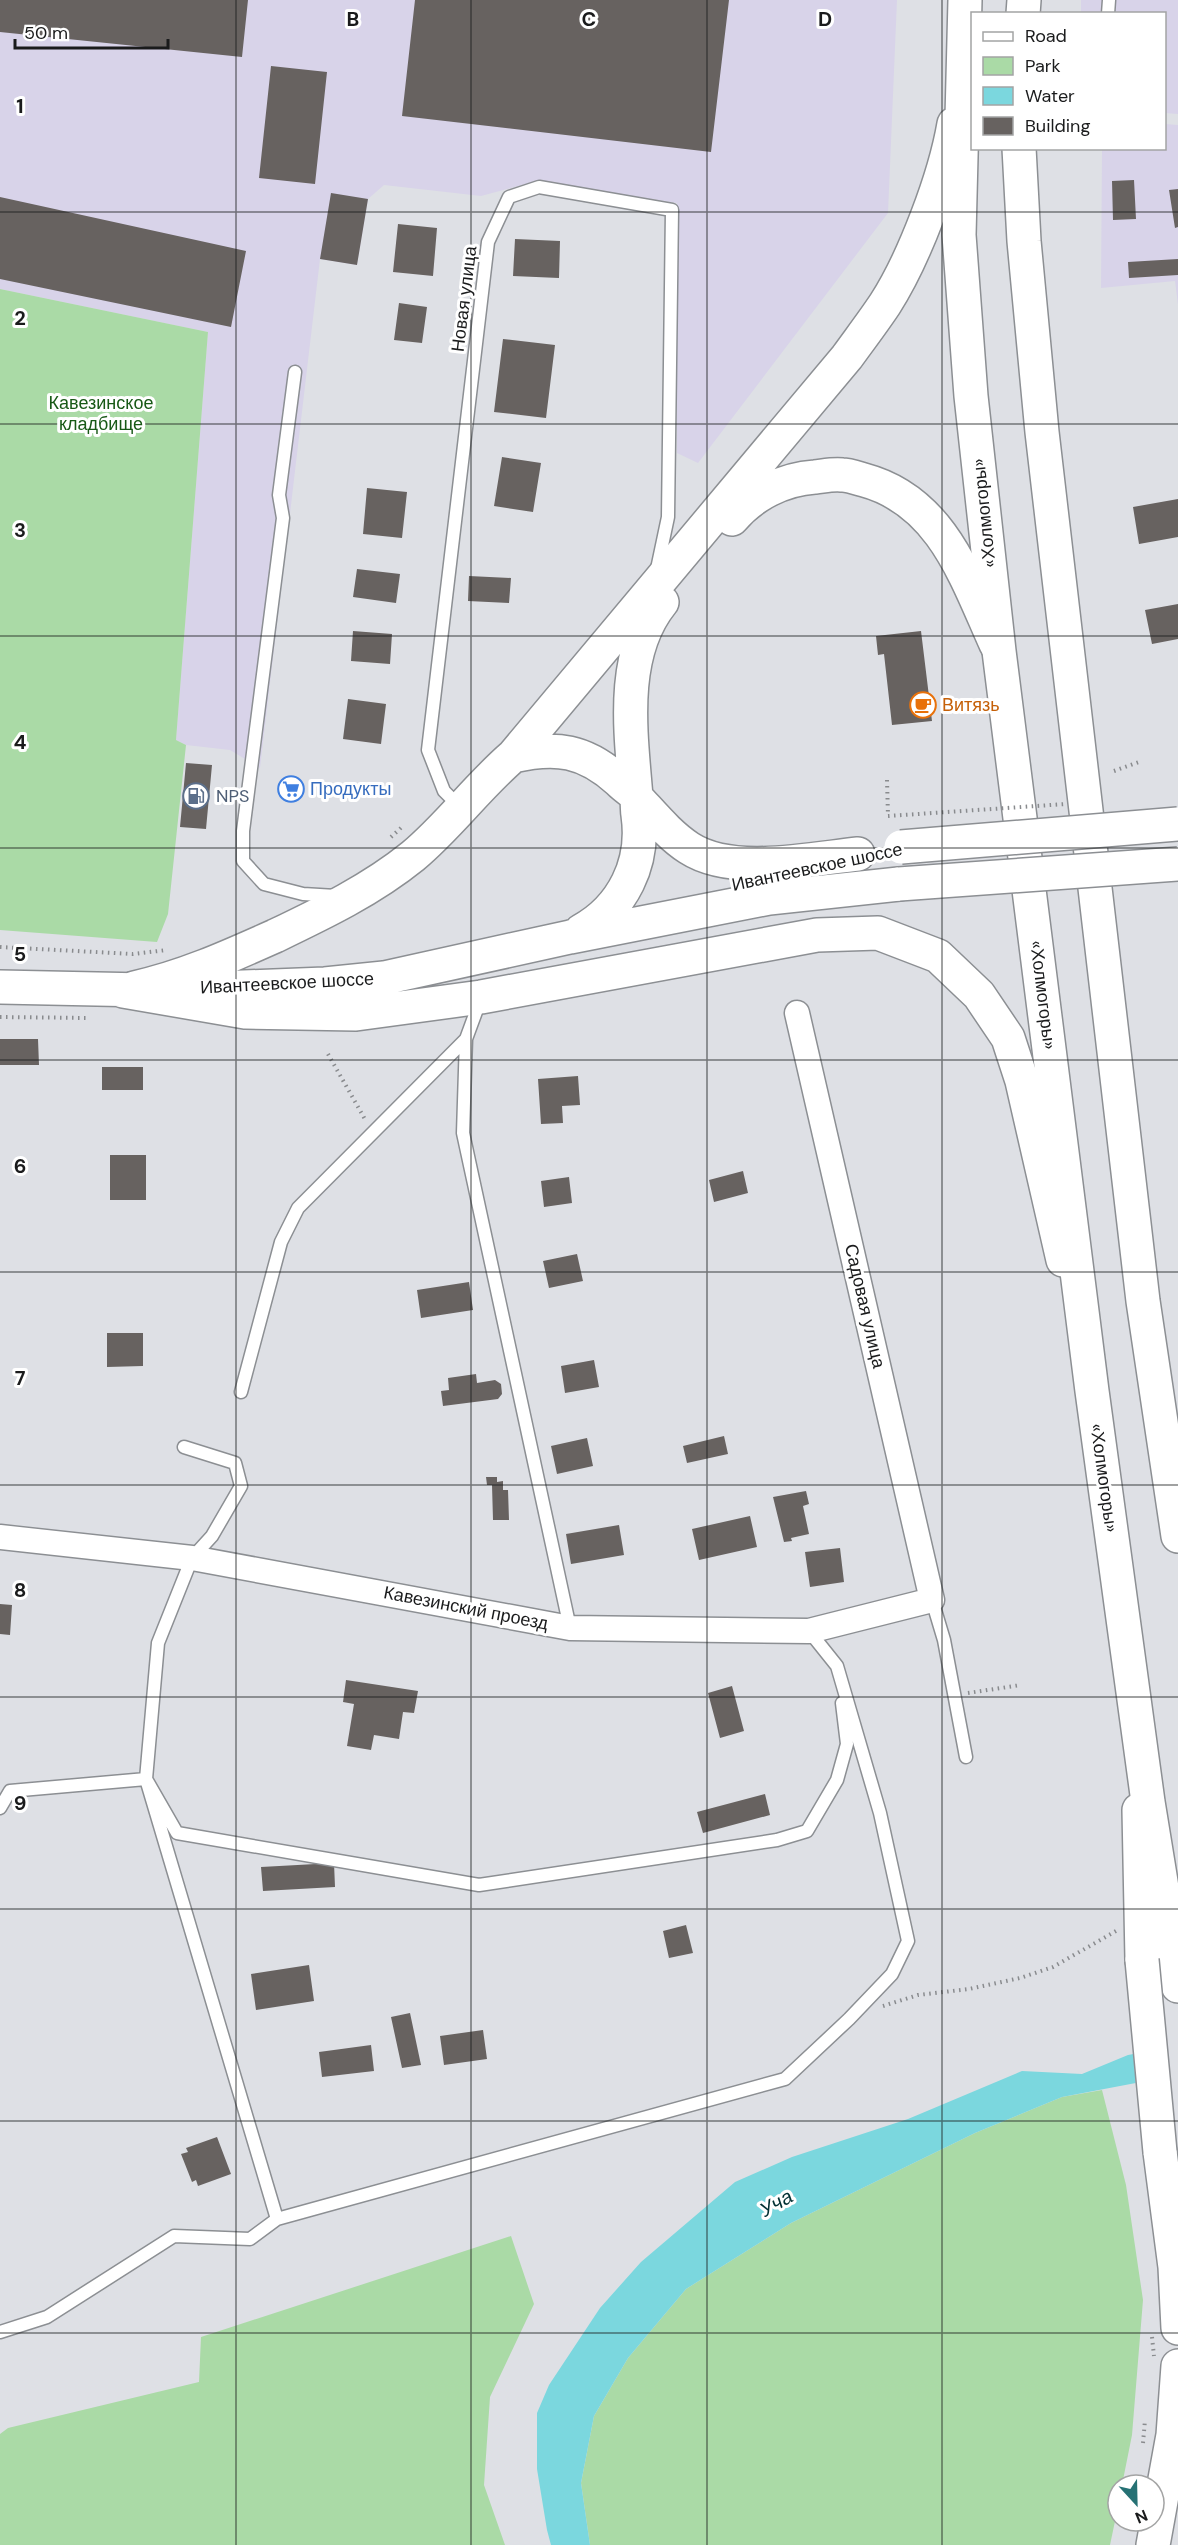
<svg xmlns="http://www.w3.org/2000/svg" width="1178" height="2545" viewBox="0 0 1178 2545" font-family="'DM Sans',sans-serif">
<style>
.industrial{fill:#d8d3e9}
.green{fill:#aadaa6}
.water{fill:#7bd7de}
.pier{fill:#dee0e5}
.building{fill:#676260}
.lines{fill:none;stroke-linecap:round;stroke-linejoin:round}
.service-casing{stroke:#8c8f93;stroke-width:15}
.minor-casing{stroke:#8c8f93;stroke-width:27}
.secondary-casing{stroke:#8c8f93;stroke-width:36}
.trunk-casing{stroke:#8c8f93;stroke-width:36}
.path{stroke:#898b8e;stroke-width:4;stroke-dasharray:1.5 4.5;stroke-linecap:butt}
.service{stroke:#fff;stroke-width:12}
.minor{stroke:#fff;stroke-width:24}
.secondary{stroke:#fff;stroke-width:33}
.trunk{stroke:#fff;stroke-width:33}
.secondary-bridge-casing{stroke:#8c8f93;stroke-width:36;stroke-linecap:butt}
.path-bridge{stroke:#898b8e;stroke-width:4;stroke-dasharray:1.5 4.5;stroke-linecap:butt}
.secondary-bridge{stroke:#fff;stroke-width:33}
.grid{fill:none;stroke:#1a1b1c;stroke-width:1.5;stroke-opacity:0.55}
.labels{text-anchor:middle;dominant-baseline:central;stroke-width:6;stroke-linejoin:round;paint-order:stroke}
.street-label{font-size:18px;fill:#1a1b1c;stroke:#fff}
.park-label{font-size:18px;fill:#185916;stroke:#fff}
.food-label{font-size:18px;fill:#c56008;stroke:#fff;text-anchor:start}
.shop-label{font-size:18px;fill:#366cbe;stroke:#fff;text-anchor:start}
.service-label{font-size:18px;fill:#4e5e75;stroke:#fff;text-anchor:start}
.water-label{font-size:20px;font-style:italic;fill:#013033;stroke:#fff}
.grid-label{font-size:20px;text-anchor:middle;font-weight:bold;fill:#1a1b1c;stroke:#fff;stroke-width:6;stroke-linejoin:round;paint-order:stroke}
</style>
<rect width="100%" height="100%" fill="#dee0e5"/>
<path class="industrial" d="M 0,0 L 897,0 L 888,213 L 698,463 L 677,453 L 677,203 L 537,181 L 481,196 L 384,185 L 368,199 L 357,265 L 320,259 L 260,768 L 230,750 L 186,745 L 176,740 L 208,332 L 0,289 Z
M 1081,0 L 1178,0 L 1178,114 L 1165,113 L 1164,14 L 1081,14 Z
M 1165,124 L 1178,125 L 1178,305 L 1175,281 L 1101,288 L 1102,149 L 1164,148 Z"/>
<path class="green" d="M 0,289 L 208,332 L 176,740 L 186,745 L 168,914 L 157,942 L 0,930 Z
M 1102,2090 L 1126,2185 L 1143,2300 L 1132,2435 L 1122,2485 L 1118,2485 L 1118,2507 L 1110,2545 L 590,2545 L 581,2483 L 594,2416 L 628,2358 L 686,2289 L 791,2223 L 975,2133 L 1062,2097 Z
M 511,2236 L 534,2304 L 490,2397 L 484,2485 L 505,2545 L 0,2545 L 0,2434 L 8,2428 L 199,2382 L 201,2337 Z"/>
<path class="water" d="M 1178,2046 L 1178,2075 L 1062,2097 L 975,2133 L 791,2223 L 686,2289 L 628,2358 L 594,2416 L 581,2483 L 590,2545 L 551,2545 L 547,2530 L 537,2469 L 537,2413 L 549,2385 L 600,2308 L 641,2262 L 735,2182 L 792,2157 L 908,2119 L 1022,2071 L 1082,2074 L 1128,2055 Z"/>
<path class="pier" d="M 1178,2043 L 1178,2078 L 1136,2086 L 1133,2051 Z"/>
<path class="building" d="M 0,0 L 248,0 L 242,57 L 0,32 Z
M 415,0 L 729,0 L 711,152 L 402,116 Z
M 271,66 L 327,72 L 315,184 L 259,178 Z
M 1134,180 L 1136,219 L 1113,220 L 1112,181 Z
M 1178,189 L 1178,227 L 1175,228 L 1169,190 Z
M 331,193 L 368,199 L 357,265 L 320,259 Z
M 0,197 L 246,251 L 231,327 L 0,279 Z
M 398,224 L 437,228 L 433,276 L 393,272 Z
M 515,239 L 560,241 L 559,278 L 513,276 Z
M 1178,259 L 1178,275 L 1129,278 L 1128,262 Z
M 399,303 L 427,307 L 422,343 L 394,340 Z
M 503,339 L 555,345 L 546,418 L 494,412 Z
M 502,457 L 541,463 L 533,512 L 494,506 Z
M 367,488 L 407,492 L 402,538 L 363,534 Z
M 1178,499 L 1178,537 L 1139,544 L 1133,507 Z
M 357,569 L 400,574 L 396,603 L 353,597 Z
M 469,576 L 511,578 L 509,603 L 468,601 Z
M 1178,604 L 1178,639 L 1152,644 L 1145,610 Z
M 353,631 L 392,634 L 390,664 L 351,661 Z
M 921,631 L 932,721 L 892,725 L 884,654 L 878,655 L 876,636 Z
M 348,699 L 386,704 L 381,744 L 343,739 Z
M 186,763 L 212,765 L 206,829 L 180,827 Z
M 0,1039 L 38,1039 L 39,1065 L 0,1065 Z
M 102,1067 L 143,1067 L 143,1090 L 102,1090 Z
M 578,1076 L 580,1105 L 562,1106 L 563,1123 L 541,1124 L 538,1079 Z
M 110,1155 L 146,1155 L 146,1200 L 110,1200 Z
M 743,1171 L 748,1193 L 714,1202 L 709,1180 Z
M 569,1177 L 572,1203 L 544,1207 L 541,1181 Z
M 577,1254 L 583,1281 L 549,1288 L 543,1261 Z
M 469,1282 L 473,1310 L 421,1318 L 417,1290 Z
M 107,1333 L 143,1333 L 143,1366 L 107,1367 Z
M 594,1360 L 599,1387 L 565,1393 L 561,1366 Z
M 476,1374 L 477,1383 L 495,1380 L 501,1384 L 502,1394 L 498,1399 L 443,1406 L 441,1391 L 449,1390 L 448,1378 Z
M 724,1436 L 728,1454 L 687,1463 L 683,1446 Z
M 587,1438 L 593,1466 L 557,1474 L 551,1446 Z
M 486,1477 L 497,1477 L 497,1482 L 503,1481 L 503,1490 L 508,1490 L 509,1520 L 493,1520 L 492,1485 L 487,1485 Z
M 806,1491 L 809,1504 L 803,1506 L 809,1534 L 791,1538 L 792,1541 L 784,1542 L 773,1497 Z
M 750,1516 L 757,1547 L 699,1560 L 692,1529 Z
M 619,1525 L 624,1555 L 571,1564 L 566,1534 Z
M 840,1548 L 844,1582 L 810,1587 L 805,1552 Z
M 0,1604 L 12,1605 L 10,1635 L 0,1634 Z
M 346,1680 L 418,1691 L 414,1713 L 403,1712 L 399,1739 L 374,1735 L 371,1750 L 347,1746 L 354,1704 L 343,1702 Z
M 732,1686 L 744,1731 L 720,1738 L 708,1693 Z
M 765,1794 L 770,1815 L 703,1833 L 697,1812 Z
M 334,1863 L 335,1887 L 263,1891 L 261,1867 Z
M 686,1925 L 693,1953 L 669,1958 L 663,1931 Z
M 309,1965 L 314,2001 L 256,2010 L 251,1974 Z
M 410,2013 L 421,2065 L 402,2068 L 391,2017 Z
M 483,2030 L 487,2059 L 444,2065 L 440,2036 Z
M 371,2045 L 374,2071 L 322,2077 L 319,2052 Z
M 217,2137 L 231,2174 L 198,2186 L 196,2180 L 192,2182 L 181,2154 L 188,2152 L 186,2148 Z"/>
<g class="lines">
<g class="service-casing">
<path id="service" d="M 1108,14 L 1109,0
M 295,372 L 279,495 L 283,518 L 243,831 L 243,861 L 264,884 L 303,894 L 336,896
M 460,807 L 444,791 L 428,750 L 488,242 L 509,197 L 539,187 L 672,210 L 668,517 L 657,569
M 466,1039 L 463,1133 L 570,1628
M 241,1392 L 281,1242 L 298,1208 L 466,1039 L 480,1001
M 184,1447 L 235,1463 L 241,1486 L 212,1536 L 192,1558 L 158,1643 L 146,1779 L 277,2219
M 932,1600 L 944,1640 L 966,1757
M 146,1779 L 177,1833 L 479,1885 L 777,1840 L 807,1831 L 837,1780 L 847,1744 L 842,1703
M 0,1808 L 10,1791 L 146,1779
M 0,2332 L 47,2317 L 174,2236 L 250,2239 L 277,2219 L 785,2079 L 849,2019 L 892,1974 L 908,1941 L 880,1813 L 837,1666 L 809,1631"/>
</g>
<g class="minor-casing">
<path id="minor" d="M 0,1537 L 192,1558 L 570,1628 L 809,1631 L 932,1600 L 797,1013"/>
</g>
<g class="secondary-casing">
<path id="secondary" d="M 732,519 C 752,495 783,479 815,477 C 824,476 833,474 842,475 C 849,475 857,478 864,480 C 942,501 966,578 996,644
M 662,602 C 619,655 631,734 636,797 C 653,815 669,835 689,848 C 732,876 810,859 858,854
M 513,756 C 556,746 585,750 619,781 C 623,786 633,791 636,797 C 638,802 637,810 638,815 C 645,863 623,908 581,931
M 0,987 L 145,990
M 134,988 C 184,977 228,957 275,936 C 323,913 371,890 413,856 C 449,826 477,787 513,756 L 847,357 C 860,339 873,322 885,304 C 914,259 945,177 954,124
M 193,989 L 325,984 L 384,978 L 570,937 L 769,898 L 899,884
M 123,991 L 245,1012 L 356,1014 L 481,997 L 817,935 L 878,933 L 938,956 L 979,995 L 1008,1038 L 1022,1081 L 1063,1260
M 1139,1810 L 1142,1960
M 1160,2152 L 1175,2267 L 1178,2328
M 1153,2545 L 1173,2435 L 1178,2366"/>
</g>
<g class="trunk-casing">
<path id="trunk" d="M 965,0 L 959,235 L 971,396 L 999,651 L 1092,1391 L 1148,1802 L 1178,1986
M 1023,14 L 1024,0
M 1019,148 L 1024,241 L 1042,432 L 1143,1301 L 1178,1536"/>
</g>
<path class="path" d="M 1114,771 L 1142,761
M 887,780 L 888,816
M 391,837 L 403,826
M 0,947 L 133,954 L 167,950
M 0,1017 L 89,1018
M 328,1054 L 366,1121
M 968,1693 L 1021,1685
M 883,2006 L 918,1995 L 969,1989 L 1020,1978 L 1053,1967 L 1116,1931
M 1152,2337 L 1154,2356
M 1143,2443 L 1145,2420"/>
<use href="#service" class="service"/>
<use href="#minor" class="minor"/>
<use href="#secondary" class="secondary"/>
<use href="#trunk" class="trunk"/>
<g class="secondary-bridge-casing">
<path id="secondary-bridge" d="M 901,847 L 1178,824
M 899,884 L 1178,864
M 1142,1960 L 1160,2152"/>
</g>
<path class="path-bridge" d="M 888,816 L 1066,804"/>
<use href="#secondary-bridge" class="secondary-bridge"/>
</g>
<path class="grid" d="M 236,0 L 236,2545M 471,0 L 471,2545M 707,0 L 707,2545M 942,0 L 942,2545M 0,212 L 1178,212M 0,424 L 1178,424M 0,636 L 1178,636M 0,848 L 1178,848M 0,1060 L 1178,1060M 0,1272 L 1178,1272M 0,1485 L 1178,1485M 0,1697 L 1178,1697M 0,1909 L 1178,1909M 0,2121 L 1178,2121M 0,2333 L 1178,2333"/>
<defs>
<g id="cafe-ring" transform="scale(1.35)"><circle r="9.5" fill="#fff" stroke="#e8710a" stroke-width="1.5"/><path d="M-5.5-4.5H6V0H3Q3 3.5 0 3.5H-2.5Q-5.5 3.5-5.5 0ZM3-3.2v2h1.7v-2ZM-6 4.5H4V6H-6Z" fill="#e8710a"/></g>
<g id="supermarket-ring" transform="scale(1.35)"><circle r="9.5" fill="#fff" stroke="#3f7fe0" stroke-width="1.5"/><path d="M-6-5.5h2.5l.6 2H6L4.5 2H-2.5L-4.4-4H-6ZM-1.5 3.2a1.3 1.3 0 1 0 .1 0ZM3 3.2a1.3 1.3 0 1 0 .1 0Z" fill="#3f7fe0"/></g>
<g id="fuel-ring" transform="scale(1.35)"><circle r="9.5" fill="#fff" stroke="#5c6f8a" stroke-width="1.5"/><path d="M-5.5-6h7V0h2V4h1.3V-2.5L3-4.5l.8-.8L6-3V5H2.5V1h-1V6h-7ZM-4.2-4.7v3.2H.2V-4.7Z" fill="#5c6f8a"/></g>
</defs>
<g fill-rule="evenodd">
<use href="#cafe-ring" x="923" y="705"/>
<use href="#supermarket-ring" x="291" y="789"/>
<use href="#fuel-ring" x="196" y="796"/>
</g>
<g class="labels">
<g class="street-label">
<text transform="translate(464 299) rotate(-83)">Новая улица</text>
<text transform="translate(984 513) rotate(-96)">«Холмогоры»</text>
<text transform="translate(817 867) rotate(-12)">Ивантеевское шоссе</text>
<text transform="translate(287 983) rotate(-3)">Ивантеевское шоссе</text>
<text transform="translate(1043 995) rotate(83)">«Холмогоры»</text>
<text transform="translate(865 1306) rotate(77)">Садовая улица</text>
<text transform="translate(1104 1478) rotate(82)">«Холмогоры»</text>
<text transform="translate(466 1608) rotate(11)">Кавезинский проезд</text>
</g>
<g class="park-label">
<text x="101" y="403">Кавезинское<tspan x="101" dy="21">кладбище</tspan></text>
</g>
<g class="food-label">
<text x="942" y="705">Витязь</text>
</g>
<g class="shop-label">
<text x="310" y="789">Продукты</text>
</g>
<g class="service-label">
<text x="216" y="796">NPS</text>
</g>
<g class="water-label">
<text transform="translate(776 2203) rotate(-30)">Уча</text>
</g>
</g>
<g class="grid-label">
<text x="353" y="26">B</text>
<text x="589" y="26">C</text>
<text x="825" y="26">D</text>
<text x="20" y="113">1</text>
<text x="20" y="325">2</text>
<text x="20" y="537">3</text>
<text x="20" y="749">4</text>
<text x="20" y="961">5</text>
<text x="20" y="1173">6</text>
<text x="20" y="1385">7</text>
<text x="20" y="1597">8</text>
<text x="20" y="1810">9</text>
</g>
<rect x="971" y="12" width="195" height="138" fill="#ffffff" stroke="#a3a4a4" stroke-width="1.5"/>
<rect x="983" y="32" width="30" height="9" fill="#ffffff" stroke="#a3a4a4" stroke-width="1.5"/>
<text x="1025" y="42" font-size="18" fill="#1a1b1c">Road</text>
<rect x="983" y="57" width="30" height="18" fill="#aadaa6" stroke="#a3a4a4" stroke-width="1.5"/>
<text x="1025" y="72" font-size="18" fill="#1a1b1c">Park</text>
<rect x="983" y="87" width="30" height="18" fill="#7bd7de" stroke="#a3a4a4" stroke-width="1.5"/>
<text x="1025" y="102" font-size="18" fill="#1a1b1c">Water</text>
<rect x="983" y="117" width="30" height="18" fill="#676260" stroke="#a3a4a4" stroke-width="1.5"/>
<text x="1025" y="132" font-size="18" fill="#1a1b1c">Building</text>
<g transform="translate(1136 2503) rotate(158)"><circle r="28" fill="#ffffff" stroke="#a3a4a4" stroke-width="1.5"/>
<path d="M0-4.5L10 22L0 15L-10 22Z" fill="#267174"/>
<text y="-9" font-size="16" font-weight="bold" text-anchor="middle" fill="#1a1b1c">N</text>
</g>
<path d="M15 39v9h153v-9" fill="none" stroke="#1a1b1c" stroke-width="3"/>
<text x="24" y="39" font-size="18" fill="#1a1b1c" stroke="#ffffff" stroke-width="4.5" paint-order="stroke">50 m</text>
</svg>
